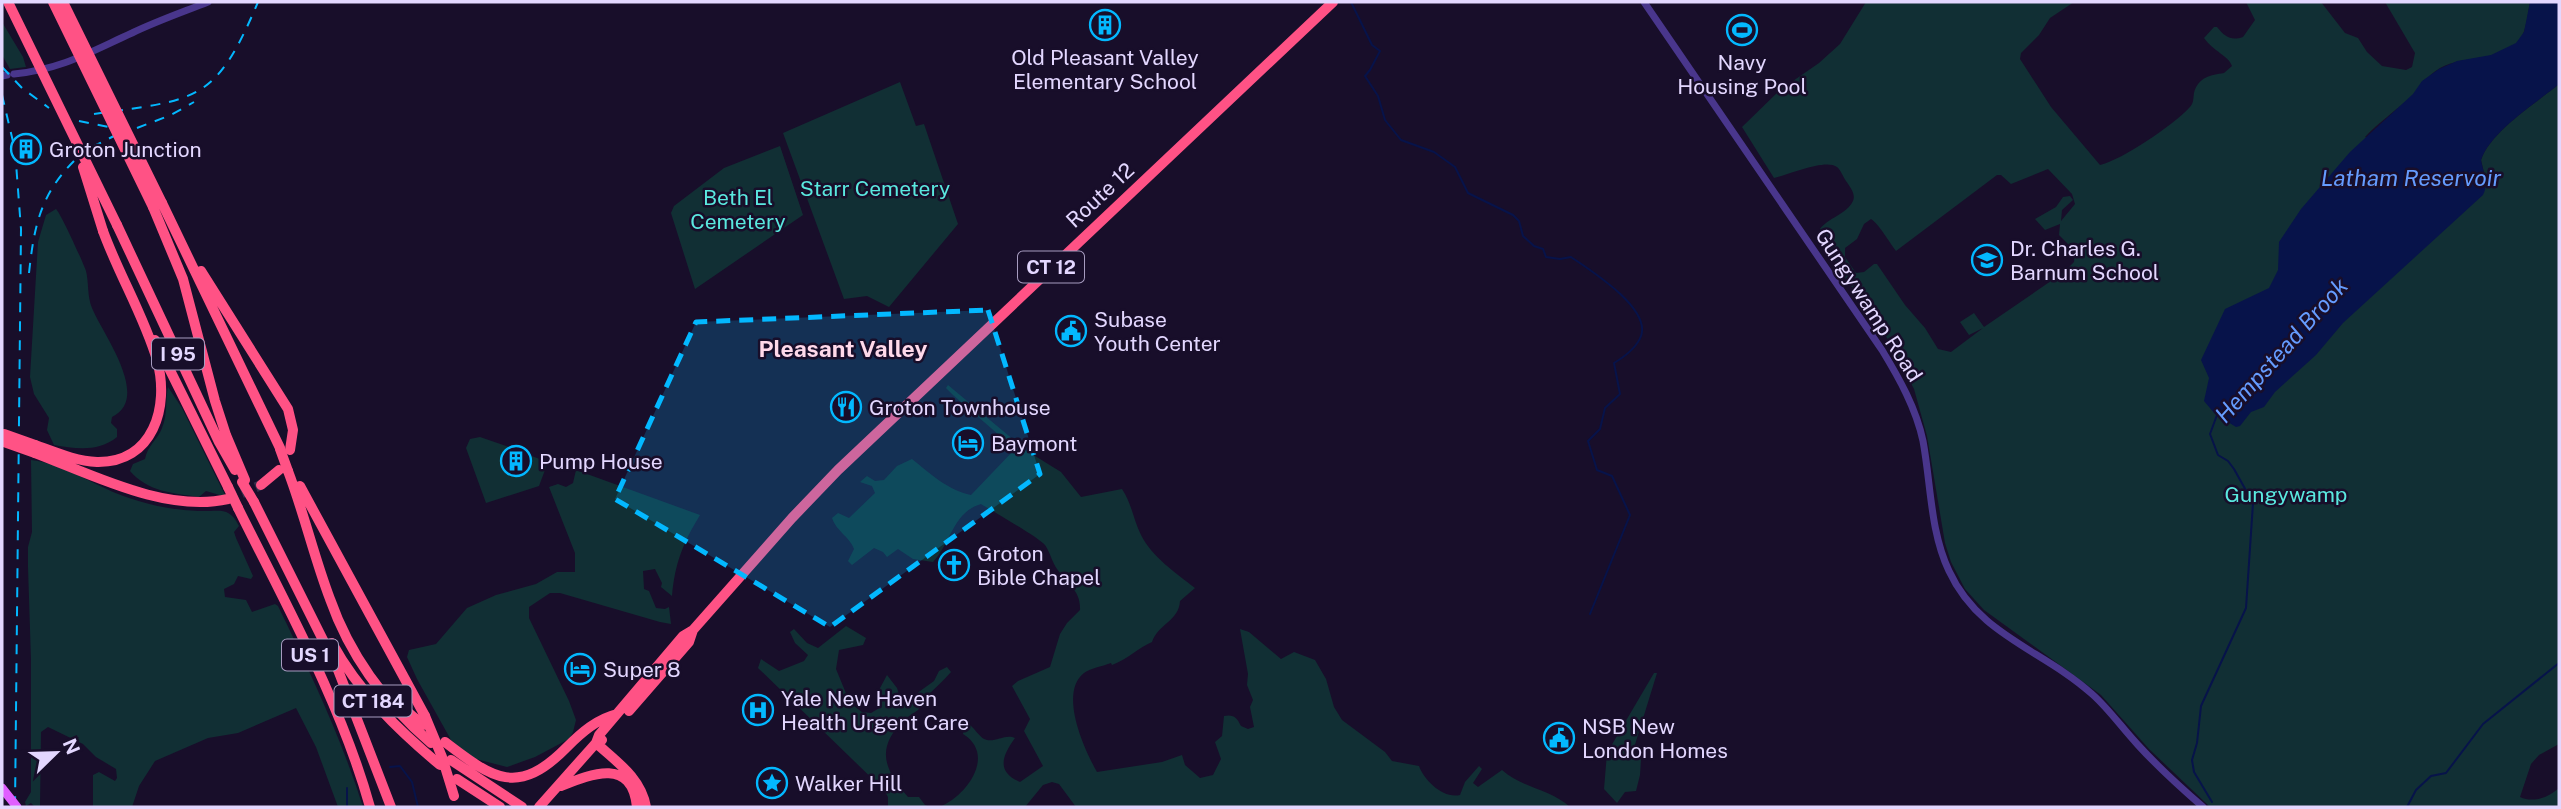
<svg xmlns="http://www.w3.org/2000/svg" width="2561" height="809" viewBox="0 0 2561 809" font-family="'Public Sans',sans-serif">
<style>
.green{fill:#112f34;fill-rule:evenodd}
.water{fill:#07134a}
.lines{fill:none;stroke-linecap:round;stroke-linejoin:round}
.stream{stroke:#07134a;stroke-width:2}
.highway-tunnel{stroke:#362c4a;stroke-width:10;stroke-dasharray:10 5;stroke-linecap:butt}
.minor{stroke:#49368c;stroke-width:7}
.highway{stroke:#ff5285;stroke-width:10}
.rail{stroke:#03b8ff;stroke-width:2;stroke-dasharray:10 9;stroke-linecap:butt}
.major-bridge{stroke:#e05eff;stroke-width:9}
.highway-bridge{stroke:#ff5285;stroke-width:10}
.marked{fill:#03b8ff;fill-opacity:0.2;stroke:#03b8ff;stroke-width:5;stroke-dasharray:14 9;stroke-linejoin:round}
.labels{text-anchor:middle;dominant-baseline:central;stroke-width:5;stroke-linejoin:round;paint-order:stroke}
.shield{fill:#180e2a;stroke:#a69bbf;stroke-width:2}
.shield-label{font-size:19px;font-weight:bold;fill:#e3d7ff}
.poi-label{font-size:21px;fill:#e3d7ff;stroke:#180e2a;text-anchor:start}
.park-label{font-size:21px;fill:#5ae8df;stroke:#180e2a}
.street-label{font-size:21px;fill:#e3d7ff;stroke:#180e2a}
.water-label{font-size:23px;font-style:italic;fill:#659cff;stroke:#180e2a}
.neighbourhood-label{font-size:23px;font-weight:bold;fill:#ffd9ea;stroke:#180e2a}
</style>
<rect width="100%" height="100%" fill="#180e2a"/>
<path class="green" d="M 1866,2 L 2074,2 L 2050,18 L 2039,35 L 2021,53 L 2020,59 L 2051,107 L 2100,165 C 2122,160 2173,125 2189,108 C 2194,103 2193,99 2194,93 C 2198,77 2211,75 2224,73 L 2232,66 C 2229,56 2213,51 2204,38 L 2214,27 L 2217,27 C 2225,37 2231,41 2243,37 L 2255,20 L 2246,2 L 2321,2 L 2345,33 L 2358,38 L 2367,52 L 2382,66 L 2406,70 L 2412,67 L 2415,53 L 2385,2 L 2530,2 C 2528,12 2527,24 2523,34 C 2510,63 2464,54 2440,68 C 2425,77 2421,87 2410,98 C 2395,111 2378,123 2365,137 L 2486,181 L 2481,160 C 2490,132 2536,103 2559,84 L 2559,744 L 2539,755 L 2531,764 L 2520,797 C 2533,803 2548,798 2559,788 L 2559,807 L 2210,807 L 2149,749 L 2101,695 L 1984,610 L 1965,589 L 1951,562 L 1945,543 L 1927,436 L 1914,389 L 1879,323 L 1839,270 L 1820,229 C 1829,217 1846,215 1853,201 C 1856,194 1850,187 1846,181 C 1843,177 1841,170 1837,167 C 1826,158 1787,175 1774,178 L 1742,127 L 1780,90 L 1819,63 L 1840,44 ZM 2048,169 L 2072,194 L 2075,204 L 2061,221 L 2062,210 L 2073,200 L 2070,196 L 2063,197 L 2056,207 L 2035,219 L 2045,230 L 2060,224 L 2059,235 L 2075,251 L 2074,262 L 2064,272 L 1984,327 L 1974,313 L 1960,322 L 1969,335 L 1983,328 L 1951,352 L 1938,349 L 1925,328 L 1905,305 L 1877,264 L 1874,264 L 1864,272 L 1856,273 L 1845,257 L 1845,248 L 1857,239 L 1864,224 L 1871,219 C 1878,223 1890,243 1896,251 L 1997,175 L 2001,175 L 2011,184 Z
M 2,22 L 23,57 L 26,67 L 10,69 L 2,55 Z
M 900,82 L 916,126 L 924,124 L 958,224 L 889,307 L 867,296 L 844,299 L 783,133 Z
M 780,146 L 803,215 L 695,289 L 671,213 L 674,206 L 724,168 Z
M 56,209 C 60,212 83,262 86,271 C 89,283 87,296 92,308 C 102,333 152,398 112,417 L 111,423 L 117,429 L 117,437 C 99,452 76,449 54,445 L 47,430 L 49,418 L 34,394 L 30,377 L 38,242 L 46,215 Z
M 948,385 L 1027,451 L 1061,472 L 1081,497 L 1122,489 C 1132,504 1133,519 1141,535 C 1152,557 1176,573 1195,588 L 1180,601 C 1179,621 1158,624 1152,642 C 1138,648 1128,659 1112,665 L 1111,663 C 1103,666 1091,668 1084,673 C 1058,693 1085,751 1097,772 L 1162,762 L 1182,755 L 1185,765 L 1200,778 L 1213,775 L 1221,759 L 1215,742 L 1222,736 L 1224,716 C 1234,714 1237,718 1241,726 L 1248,729 L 1254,727 L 1250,707 L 1253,700 L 1247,685 L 1248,674 L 1240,629 L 1249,632 L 1281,659 L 1294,652 L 1315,660 L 1326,679 L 1334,707 L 1342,720 L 1385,752 L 1392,761 L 1419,766 C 1424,780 1443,799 1460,795 L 1465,782 L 1479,766 L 1482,769 L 1473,783 L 1478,787 L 1502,770 C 1522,788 1550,789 1570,807 L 1076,807 L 1059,784 L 1052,782 L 1043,785 L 1025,807 L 939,807 C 966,797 997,755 963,734 L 964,729 L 970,725 C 975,729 979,736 984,739 C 994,744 1005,733 1015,738 C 1003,755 995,771 1020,782 L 1043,766 L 1024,731 L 1030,719 L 1012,686 L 1018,681 L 1050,667 L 1060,634 L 1067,623 L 1080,610 C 1081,590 1067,584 1057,569 C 1052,562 1050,552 1045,545 C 1040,538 992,511 981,504 C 953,512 951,543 933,562 L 913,559 L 898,549 L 887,557 L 883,552 L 874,548 L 852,565 L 848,561 L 854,549 C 850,537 836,531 832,518 L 838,513 L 849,518 L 875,493 L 872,486 L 860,482 L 867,476 L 875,481 L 884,480 L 897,466 L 912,459 C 928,472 949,491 971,495 L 1015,449 L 953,395 L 946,388 Z
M 168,387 L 182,408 L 225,495 L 223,496 L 206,491 L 199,497 C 173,493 148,492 130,471 L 133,464 L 145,459 C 147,446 158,439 162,428 C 168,414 165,400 168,387 Z
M 480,437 L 509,447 L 508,450 L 513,453 L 515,450 L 548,462 L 539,486 L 486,503 L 466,448 L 470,439 Z
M 31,460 C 59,463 88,481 113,492 C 139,503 170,510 198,511 C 218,512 229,505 239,526 L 234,532 L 236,538 L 253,576 L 251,579 L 238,576 L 234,584 L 224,589 L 225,597 L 246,600 L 252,612 L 275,604 L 278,606 C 310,672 341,737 363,807 L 338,807 L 316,747 L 296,708 L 238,733 L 208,738 L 155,761 L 139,786 L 132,807 L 93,807 L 93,775 L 99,772 L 115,781 L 117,778 L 116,769 L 96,757 L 83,744 L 48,727 L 41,732 L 40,807 L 35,807 L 31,803 L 26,806 L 25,802 L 31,792 L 31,660 L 28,567 L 28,547 L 32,532 Z
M 576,470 L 700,515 C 683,543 675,563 672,596 L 661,587 L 662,583 L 655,569 L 643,571 L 644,589 L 649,591 L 656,608 L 665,609 L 669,607 L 671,624 L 660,622 L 560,593 L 550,593 L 529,607 L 529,618 L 569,701 L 576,720 L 573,732 L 569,739 L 535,757 L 507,767 L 472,758 L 451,740 L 417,679 L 407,657 L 409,650 L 436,644 L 467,608 L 496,595 L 536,584 L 557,572 L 575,572 L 575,553 L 549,487 L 558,484 L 566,487 L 573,483 Z
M 846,626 L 866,638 L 863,645 L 839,650 L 836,669 L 850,703 L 862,712 L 871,713 L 881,707 L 879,690 L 887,675 L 897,688 L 902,704 L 934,681 L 939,671 L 947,667 L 951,672 C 943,681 935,688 927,696 C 923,700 922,706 918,710 C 914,713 908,716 904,720 C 876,748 883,768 908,797 L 919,797 L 925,805 L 930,807 L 888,807 L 888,797 L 884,790 L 758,668 L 761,659 L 779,671 L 804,661 L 808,655 L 795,643 L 790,632 L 794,629 L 807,643 L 818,648 Z
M 1654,673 L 1657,673 L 1633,751 L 1641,759 L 1640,775 L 1636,791 L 1625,792 L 1617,803 L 1604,789 L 1607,753 Z"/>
<path class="water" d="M 2530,2 L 2559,2 L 2559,84 C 2536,103 2490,132 2481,160 C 2483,172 2489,184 2483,195 L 2343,323 L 2316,355 L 2275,392 L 2264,407 L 2251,412 L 2240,426 L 2236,427 L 2215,414 L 2204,401 L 2209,378 L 2201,360 L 2225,309 L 2269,288 L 2278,270 L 2279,242 L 2301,209 L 2350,152 L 2413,94 L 2422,81 L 2439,69 L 2457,61 L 2491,55 L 2516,43 L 2524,32 Z"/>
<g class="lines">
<path class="stream" d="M 1351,2 L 1372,45 L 1380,51 L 1370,70 L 1365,76 L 1378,96 L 1385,120 L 1401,140 L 1434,152 L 1455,167 L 1468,193 L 1513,215 L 1519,221 L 1523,236 L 1534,246 L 1543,249 L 1546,257 L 1560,259 L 1571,257 C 1590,270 1651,308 1641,336 C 1637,347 1624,357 1614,363 L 1620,394 L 1605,408 L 1600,429 L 1588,441 L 1597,470 L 1612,476 L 1630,515 L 1590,614
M 390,767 L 400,766 L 412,782 L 418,807
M 347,788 L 347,807
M 2212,802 L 2194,772 L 2192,760 L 2197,743 L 2201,706 L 2246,608 L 2253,503 L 2234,469 L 2228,461 L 2218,455 L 2210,434 L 2217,415
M 2407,807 L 2416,790 L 2431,776 L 2446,773 L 2483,724 L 2559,663"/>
<path class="highway-tunnel" d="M 228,499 L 261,485"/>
<path class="minor" d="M 1644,2 L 1882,350 C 1899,378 1916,408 1923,441 C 1931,484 1930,531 1949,571 C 1979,636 2042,649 2092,694 C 2109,709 2122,728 2138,745 C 2158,767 2180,787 2203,807
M 14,74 C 62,69 90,52 132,33 C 157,21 183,12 208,2
M 2,76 L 7,75"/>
<path class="highway" d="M 162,203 L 280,448
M 153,207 L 183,279 L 215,401 L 226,435 L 245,480
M 117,225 L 219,442 L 235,470
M 201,271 L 288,409 L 293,430 L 290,450
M 155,340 L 228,487
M 35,445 C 55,452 75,461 97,462 C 153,463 170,407 157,360 C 144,316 119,275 103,231
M 35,453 C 93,475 166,513 228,499
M 288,471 C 304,513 314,557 330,599 C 350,656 386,704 431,743
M 261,485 L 279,470
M 300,486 L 425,716
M 254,502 L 338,670 L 391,807
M 238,508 C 286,605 341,703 370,807
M 332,643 C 358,691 398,730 440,765
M 396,702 L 423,725
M 629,711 L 689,642 L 693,630
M 445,742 C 493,779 518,797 567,747 C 582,732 597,719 617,714
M 596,743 L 599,735 L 683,636 L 693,630 L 792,518 L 838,470 L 1333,2
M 596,743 C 617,762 641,778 646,807
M 451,760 L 522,807
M 457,779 L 500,807
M 561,786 C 591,774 632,757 637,807
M 539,807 L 596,743 L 602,740"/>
<path class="rail" d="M 2,67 L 22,88 L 49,108
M 2,95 L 15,150 L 21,229 L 15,807
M 94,114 C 197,99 215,104 258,2
M 79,121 L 109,127
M 137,128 L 171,115 L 194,102
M 92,147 L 114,136
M 29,273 C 34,227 40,195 74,161"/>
<path class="major-bridge" d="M 2,788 L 17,807"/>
<path class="highway-bridge" d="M 8,2 L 117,225
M 53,2 L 153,207
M 63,2 L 162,203
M 83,167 L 103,231
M 4,434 L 35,445
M 4,442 L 35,453
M 280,449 L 288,471
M 242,482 L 254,502
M 228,487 L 238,508
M 425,716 L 442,757 L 454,796"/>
</g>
<path class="marked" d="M 988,310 L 1040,474 L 830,627 L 615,499 L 696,322 Z"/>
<defs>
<g id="building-ring" transform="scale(1.575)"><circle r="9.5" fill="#180e2a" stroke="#03b8ff" stroke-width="1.5"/><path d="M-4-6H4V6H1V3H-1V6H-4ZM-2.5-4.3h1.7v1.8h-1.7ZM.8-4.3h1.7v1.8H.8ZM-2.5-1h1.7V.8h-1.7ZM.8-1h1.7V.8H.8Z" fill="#03b8ff"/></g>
<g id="stadium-ring" transform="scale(1.575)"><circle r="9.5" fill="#180e2a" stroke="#03b8ff" stroke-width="1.5"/><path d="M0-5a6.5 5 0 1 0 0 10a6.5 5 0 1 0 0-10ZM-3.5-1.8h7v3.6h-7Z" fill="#03b8ff"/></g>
<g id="school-ring" transform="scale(1.575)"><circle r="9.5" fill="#180e2a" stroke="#03b8ff" stroke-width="1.5"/><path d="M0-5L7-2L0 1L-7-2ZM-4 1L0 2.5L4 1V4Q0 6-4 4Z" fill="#03b8ff"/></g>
<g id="civic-ring" transform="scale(1.575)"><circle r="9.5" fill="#180e2a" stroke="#03b8ff" stroke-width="1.5"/><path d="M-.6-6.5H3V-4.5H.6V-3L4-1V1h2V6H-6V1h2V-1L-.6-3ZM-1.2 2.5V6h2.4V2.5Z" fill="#03b8ff"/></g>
<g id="restaurant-ring" transform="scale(1.575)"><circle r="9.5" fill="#180e2a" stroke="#03b8ff" stroke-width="1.5"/><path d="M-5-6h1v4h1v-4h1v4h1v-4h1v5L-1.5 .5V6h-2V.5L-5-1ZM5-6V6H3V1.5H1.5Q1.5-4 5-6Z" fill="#03b8ff"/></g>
<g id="hotel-ring" transform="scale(1.575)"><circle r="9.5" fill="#180e2a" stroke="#03b8ff" stroke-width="1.5"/><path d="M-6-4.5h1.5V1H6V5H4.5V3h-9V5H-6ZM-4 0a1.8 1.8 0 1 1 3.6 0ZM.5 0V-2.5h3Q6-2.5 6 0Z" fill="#03b8ff"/></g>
<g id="church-ring" transform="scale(1.575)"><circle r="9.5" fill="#180e2a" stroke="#03b8ff" stroke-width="1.5"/><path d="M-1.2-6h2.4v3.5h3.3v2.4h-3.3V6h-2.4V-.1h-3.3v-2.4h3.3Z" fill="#03b8ff"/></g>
<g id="hospital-ring" transform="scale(1.575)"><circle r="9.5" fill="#180e2a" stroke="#03b8ff" stroke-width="1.5"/><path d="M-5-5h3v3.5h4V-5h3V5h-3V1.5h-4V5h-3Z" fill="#03b8ff"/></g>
<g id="sight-ring" transform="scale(1.575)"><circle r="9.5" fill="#180e2a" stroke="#03b8ff" stroke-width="1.5"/><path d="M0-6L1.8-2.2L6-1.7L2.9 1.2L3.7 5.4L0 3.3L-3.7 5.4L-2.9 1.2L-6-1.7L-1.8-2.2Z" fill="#03b8ff"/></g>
</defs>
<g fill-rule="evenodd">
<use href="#building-ring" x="1105" y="25"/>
<use href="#stadium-ring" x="1742" y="30"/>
<use href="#building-ring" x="26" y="149"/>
<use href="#school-ring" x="1987" y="260"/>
<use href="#civic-ring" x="1071" y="331"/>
<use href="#restaurant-ring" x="846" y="407"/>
<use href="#hotel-ring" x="968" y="443"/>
<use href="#building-ring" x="516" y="461"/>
<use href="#church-ring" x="954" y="565"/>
<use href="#hotel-ring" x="580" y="669"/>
<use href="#hospital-ring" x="758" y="710"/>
<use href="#civic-ring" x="1559" y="738"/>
<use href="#sight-ring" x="772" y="783"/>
</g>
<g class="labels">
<g class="shield">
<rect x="1018" y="251.5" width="66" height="31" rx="5"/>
<rect x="152" y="338.5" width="52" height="31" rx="5"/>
<rect x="282" y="639.5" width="56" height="31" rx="5"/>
<rect x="334.5" y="685.5" width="77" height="31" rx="5"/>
</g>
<g class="shield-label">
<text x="1051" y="267">CT 12</text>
<text x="178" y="354">I 95</text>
<text x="310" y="655">US 1</text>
<text x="373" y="701">CT 184</text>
</g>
<g class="poi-label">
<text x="1105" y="57" text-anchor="middle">Old Pleasant Valley<tspan x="1105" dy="24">Elementary School</tspan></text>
<text x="1742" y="62" text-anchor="middle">Navy<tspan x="1742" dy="24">Housing Pool</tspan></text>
<text x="49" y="149">Groton Junction</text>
<text x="2010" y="248">Dr. Charles G.<tspan x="2010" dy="24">Barnum School</tspan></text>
<text x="1094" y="319">Subase<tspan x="1094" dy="24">Youth Center</tspan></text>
<text x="869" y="407">Groton Townhouse</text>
<text x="991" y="443">Baymont</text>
<text x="539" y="461">Pump House</text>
<text x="977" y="553">Groton<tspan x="977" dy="24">Bible Chapel</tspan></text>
<text x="603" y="669">Super 8</text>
<text x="781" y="698">Yale New Haven<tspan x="781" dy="24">Health Urgent Care</tspan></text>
<text x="1582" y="726">NSB New<tspan x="1582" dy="24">London Homes</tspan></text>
<text x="795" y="783">Walker Hill</text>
</g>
<g class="park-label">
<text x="875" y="188">Starr Cemetery</text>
<text x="738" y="197">Beth El<tspan x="738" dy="24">Cemetery</tspan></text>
<text x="2286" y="494">Gungywamp</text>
</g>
<g class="street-label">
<text transform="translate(1100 195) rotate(-43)">Route 12</text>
<text transform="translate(1869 305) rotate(57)">Gungywamp Road</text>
</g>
<g class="water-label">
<text x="2411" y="177">Latham Reservoir</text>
<text transform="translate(2281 350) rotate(-48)">Hempstead Brook</text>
</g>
<g class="neighbourhood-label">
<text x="843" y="348">Pleasant Valley</text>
</g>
</g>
<rect width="2561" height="809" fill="none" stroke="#e3d7ff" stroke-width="7"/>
<g transform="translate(56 753) rotate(67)" stroke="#180e2a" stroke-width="5" paint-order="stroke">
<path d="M0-5L12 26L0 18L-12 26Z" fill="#e3d7ff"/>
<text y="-10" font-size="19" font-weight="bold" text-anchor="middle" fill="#e3d7ff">N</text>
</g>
</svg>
